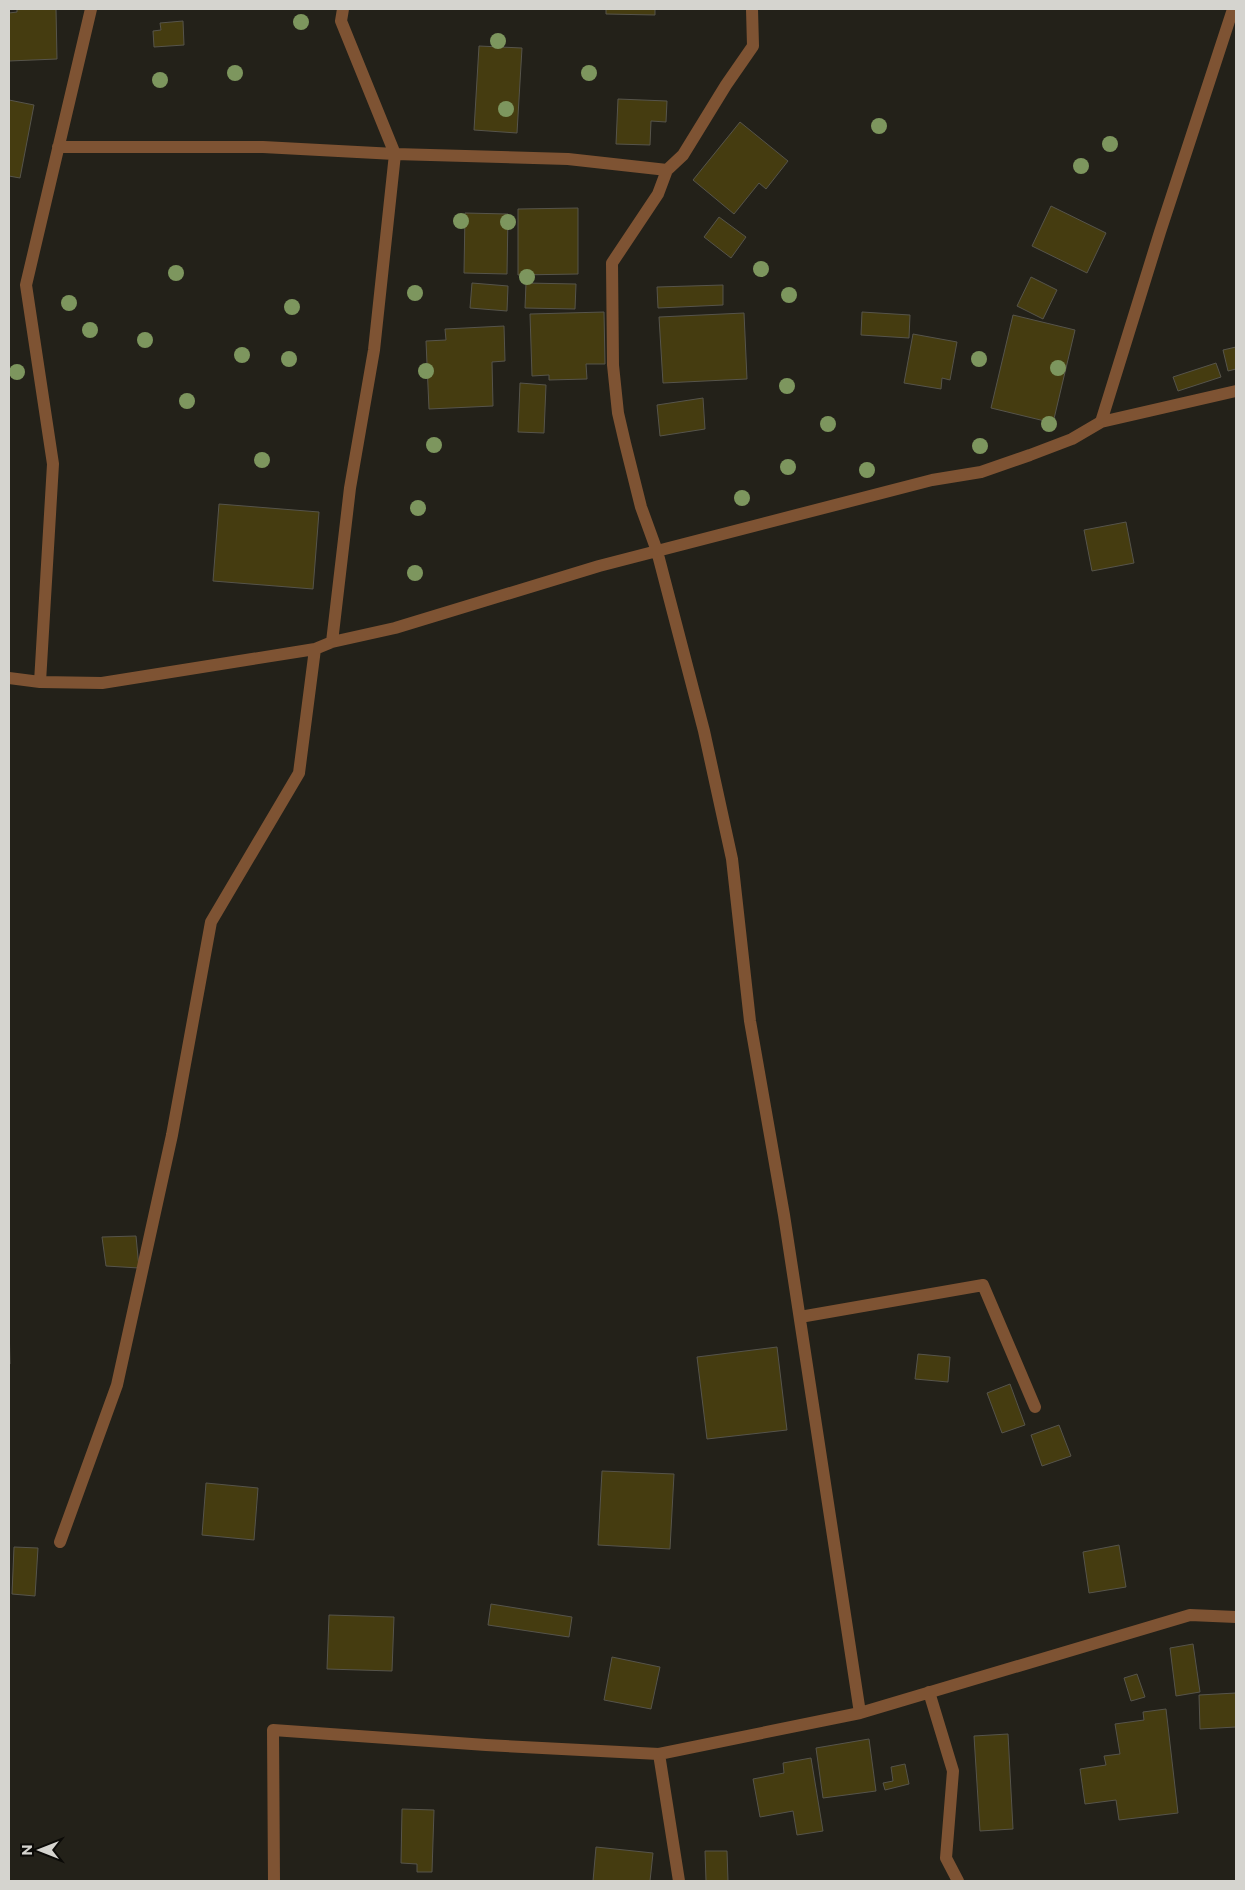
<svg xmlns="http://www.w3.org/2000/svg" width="1245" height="1890" viewBox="0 0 1245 1890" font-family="Montserrat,sans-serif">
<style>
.building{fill:#453c10;stroke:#56544b}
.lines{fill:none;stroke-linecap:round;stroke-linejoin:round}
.minor{stroke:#7e5333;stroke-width:12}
.tree{fill:#7d965e}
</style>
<rect width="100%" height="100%" fill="#232119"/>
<path class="building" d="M 17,9 L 56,9 L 57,59 L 9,61 L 9,13 L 17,12 Z
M 606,9 L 655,9 L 655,15 L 606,14 Z
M 183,21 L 184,45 L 154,47 L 153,31 L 161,30 L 160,23 Z
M 479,46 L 522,48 L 517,133 L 474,130 Z
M 618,99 L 667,101 L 666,122 L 651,121 L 650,145 L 616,144 Z
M 9,100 L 34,105 L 20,178 L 9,176 Z
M 740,122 L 788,161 L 766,189 L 759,183 L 734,214 L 693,180 Z
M 1051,206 L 1106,233 L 1087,273 L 1032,246 Z
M 578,208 L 578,274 L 518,275 L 518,209 Z
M 465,213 L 508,214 L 507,274 L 464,273 Z
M 719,217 L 746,237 L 731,258 L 704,237 Z
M 1031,277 L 1057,290 L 1043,319 L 1017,306 Z
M 472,283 L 508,286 L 507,311 L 470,308 Z
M 526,283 L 576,284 L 575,309 L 525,308 Z
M 723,285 L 723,305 L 658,308 L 657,287 Z
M 604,312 L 605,364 L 586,364 L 587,379 L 549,380 L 549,375 L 532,376 L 530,314 Z
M 862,312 L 910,315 L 909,338 L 861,335 Z
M 744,313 L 747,379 L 663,383 L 659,317 Z
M 1013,315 L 1075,330 L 1053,423 L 991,408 Z
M 504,326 L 505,361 L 492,362 L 493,406 L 429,409 L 426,341 L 446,340 L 445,329 Z
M 913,334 L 957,342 L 950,380 L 942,378 L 941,389 L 904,383 Z
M 1236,347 L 1236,369 L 1228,371 L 1223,350 Z
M 1216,363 L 1221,377 L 1178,391 L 1173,377 Z
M 520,383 L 546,385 L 544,433 L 518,432 Z
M 703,398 L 705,429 L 660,436 L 657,405 Z
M 219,504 L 319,512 L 313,589 L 213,581 Z
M 1126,522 L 1134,563 L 1092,571 L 1084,530 Z
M 136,1236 L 139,1268 L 106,1266 L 102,1237 Z
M 9,1323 L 10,1364 L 9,1364 Z
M 777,1347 L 787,1430 L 707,1439 L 697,1357 Z
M 918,1354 L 950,1357 L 948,1382 L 915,1379 Z
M 1010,1384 L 1025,1425 L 1002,1433 L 987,1393 Z
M 1059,1425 L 1071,1456 L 1042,1466 L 1031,1435 Z
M 602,1471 L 674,1474 L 670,1549 L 598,1545 Z
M 206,1483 L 258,1488 L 254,1540 L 202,1535 Z
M 1119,1545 L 1126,1587 L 1089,1593 L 1083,1552 Z
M 14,1547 L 38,1548 L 35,1596 L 12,1594 Z
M 491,1604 L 572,1617 L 569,1637 L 488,1625 Z
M 329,1615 L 394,1617 L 392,1671 L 327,1669 Z
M 1193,1644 L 1200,1692 L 1176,1696 L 1170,1648 Z
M 612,1657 L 660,1667 L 651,1709 L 604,1700 Z
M 1137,1674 L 1145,1697 L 1131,1701 L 1124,1678 Z
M 1236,1693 L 1236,1727 L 1200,1729 L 1199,1695 Z
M 1166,1709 L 1178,1813 L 1119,1820 L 1116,1800 L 1085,1804 L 1080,1769 L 1106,1765 L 1104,1756 L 1120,1754 L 1115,1724 L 1144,1720 L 1143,1712 Z
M 1008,1734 L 1013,1829 L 980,1831 L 974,1736 Z
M 869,1739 L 876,1791 L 823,1798 L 816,1748 Z
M 811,1758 L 823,1831 L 797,1835 L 793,1811 L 760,1817 L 753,1779 L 784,1773 L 783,1763 Z
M 905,1764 L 909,1784 L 885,1790 L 883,1783 L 893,1781 L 891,1767 Z
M 402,1809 L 434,1810 L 432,1872 L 417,1872 L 417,1864 L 401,1863 Z
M 596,1847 L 653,1853 L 650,1881 L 593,1881 Z
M 705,1851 L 727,1851 L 728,1881 L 706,1881 Z"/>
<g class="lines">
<path class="minor" d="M 343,9 L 341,21 L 395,154 L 568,159 L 667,170
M 752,9 L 753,46 L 726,85 L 683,155 L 667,170 L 658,194 L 612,263 L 613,365 L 618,413 L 625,443 L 641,507 L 657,551 L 704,731 L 732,859 L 750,1021 L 784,1215 L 860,1713
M 58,147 L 263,147 L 395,154 L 374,350 L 350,488 L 332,642
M 1101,422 L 1160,232 L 1233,9
M 9,678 L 40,682 L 102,683 L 315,649 L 332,642 L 395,628 L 599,566 L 932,480 L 981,472 L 1030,455 L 1072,439 L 1101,422 L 1236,391
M 40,682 L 53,464 L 26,285 L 91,9
M 800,1317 L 983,1285 L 1035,1407
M 60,1542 L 117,1385 L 172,1135 L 211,922 L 299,773 L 315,649
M 929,1692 L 953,1771 L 946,1858 L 958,1881
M 659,1754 L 679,1881
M 274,1881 L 273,1730 L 486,1745 L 659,1754 L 860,1713 L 1190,1615 L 1236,1617"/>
</g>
<g class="tree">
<circle cx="301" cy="22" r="8"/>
<circle cx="498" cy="41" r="8"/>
<circle cx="235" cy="73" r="8"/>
<circle cx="589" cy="73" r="8"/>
<circle cx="160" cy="80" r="8"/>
<circle cx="506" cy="109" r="8"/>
<circle cx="879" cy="126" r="8"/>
<circle cx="1110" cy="144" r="8"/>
<circle cx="1081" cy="166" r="8"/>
<circle cx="461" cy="221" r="8"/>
<circle cx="508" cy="222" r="8"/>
<circle cx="761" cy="269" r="8"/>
<circle cx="176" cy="273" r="8"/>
<circle cx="527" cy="277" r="8"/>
<circle cx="415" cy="293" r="8"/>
<circle cx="789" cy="295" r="8"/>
<circle cx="69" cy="303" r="8"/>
<circle cx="292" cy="307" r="8"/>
<circle cx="90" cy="330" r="8"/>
<circle cx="145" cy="340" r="8"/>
<circle cx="242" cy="355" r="8"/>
<circle cx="289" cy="359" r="8"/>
<circle cx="979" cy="359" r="8"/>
<circle cx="1058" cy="368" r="8"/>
<circle cx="426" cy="371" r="8"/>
<circle cx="17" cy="372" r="8"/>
<circle cx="787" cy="386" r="8"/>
<circle cx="187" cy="401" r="8"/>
<circle cx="828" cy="424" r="8"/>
<circle cx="1049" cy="424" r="8"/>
<circle cx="434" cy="445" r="8"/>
<circle cx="980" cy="446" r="8"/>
<circle cx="262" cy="460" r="8"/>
<circle cx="788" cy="467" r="8"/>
<circle cx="867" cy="470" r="8"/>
<circle cx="742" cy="498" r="8"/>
<circle cx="418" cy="508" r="8"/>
<circle cx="415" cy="573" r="8"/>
</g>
<rect width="1245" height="1890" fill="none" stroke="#d5d4cf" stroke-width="20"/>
<g transform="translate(40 1850) rotate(270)" stroke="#0b0a07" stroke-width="4" paint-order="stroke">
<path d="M0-4L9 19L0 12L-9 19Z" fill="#d5d4cf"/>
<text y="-8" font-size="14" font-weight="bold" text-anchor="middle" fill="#d5d4cf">N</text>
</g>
</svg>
